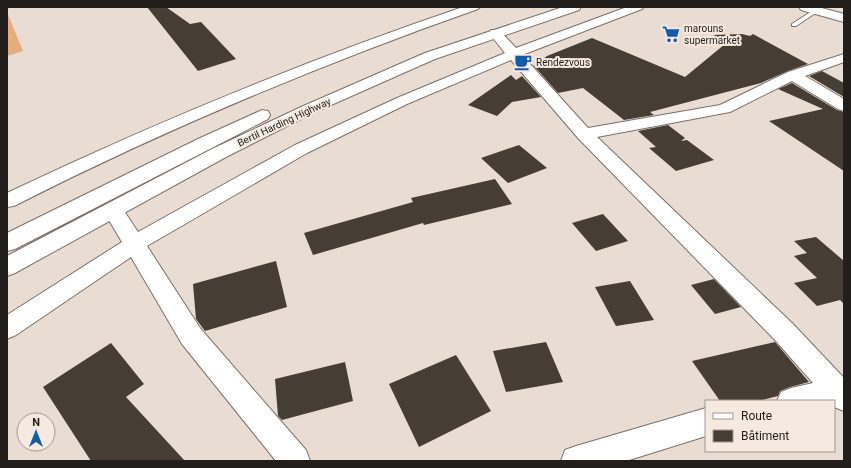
<svg xmlns="http://www.w3.org/2000/svg" width="851" height="468" font-family="Roboto,sans-serif">
  <style>
    .green { fill: #e8ab7c }
    .building { fill: #463d35 }
    .lines { fill: none; stroke-linecap: round; stroke-linejoin: round }
    .lane-casing { stroke: #7b7068; stroke-width: 2 }
    .street-casing { stroke: #7b7068; stroke-width: 2 }
    .secondary-casing { stroke: #7b7068; stroke-width: 2 }
    .primary-casing { stroke: #7b7068; stroke-width: 2 }
    .lane { fill: #fff; fill-rule: evenodd }
    .street { fill: #fff; fill-rule: evenodd }
    .secondary { fill: #fff; fill-rule: evenodd }
    .primary { fill: #fff; fill-rule: evenodd }
    .labels { text-anchor: middle; dominant-baseline: central; stroke-width: 4; stroke-linejoin: round; paint-order: stroke }
    .far-poi-label { font-size: 10px; fill: #221e1b; stroke: #f6e9e0; text-anchor: start }
    .far-street-label { font-size: 10px; fill: #221e1b; stroke: #f6e9e0 }
  </style>
  <rect width="100%" height="100%" fill="#e9dcd3"/>
  <path class="green" d="M7,12L23,51L7,56Z"/>
  <path class="building" d="M147,7H166L190,24L201,22L236,59L198,71Z
    M742,34L750,36L753,34L808,64L788,71L761,83L650,112L654,115L624,120L583,88L558,93L534,66L547,56L592,38L685,77L725,44L714,35Z
    M822,71L844,83V97L809,76Z
    M511,75L516,80L522,76L541,97L512,102L497,116L468,105Z
    M792,83L837,110L844,112V171L769,121L823,109L778,89Z
    M668,125L685,138L681,141L687,140L714,160L676,171L649,148L656,147L638,131Z
    M519,145L547,168L508,183L481,158Z
    M495,179L512,204L424,225L423,223L313,255L304,233L413,202L411,198Z
    M603,214L628,241L596,251L572,223Z
    M816,237L844,261V304L840,300L817,306L794,283L817,278L794,256L807,253L794,241Z
    M276,261L287,307L205,331L196,319L193,284Z
    M714,279L741,307L715,314L691,285Z
    M630,281L654,320L616,326L595,287Z
    M546,342L563,382L506,392L493,351Z
    M775,342L809,382L790,387L780,391L778,396L758,401H720L692,361Z
    M111,343L144,384L126,397L185,461H91L43,387Z
    M456,355L491,411L419,447L389,384Z
    M345,362L353,401L282,420L278,416L275,379Z"/>
  <g class="lines">
    <g class="lane-casing">
      <path id="lane" d="M815,9L820,10L796,26H792V24Z"/>
    </g>
    <g class="street-casing">
      <path id="street" d="M463,7H480L478,9C319,65 164,130 14,206L7,207V193C156,122 307,60 463,7Z
        M627,7H644L642,9L522,55L588,128L720,105L788,72L844,54V62L805,76L844,99V111L838,109L792,81L730,112L597,137L793,324L844,378V411L834,407V401H777L781,392L791,388L813,383L775,340L578,138L511,60L407,104L307,153L147,246L200,328L306,450L310,461H276L182,344L131,257L16,335L7,339V315L122,242L103,210L106,205L113,203L120,205L138,232L295,145L397,98L505,53L489,33L491,30H499L516,48Z
        M706,408V436L626,461H561L565,450L576,446Z"/>
    </g>
    <g class="secondary-casing">
      <path id="secondary" d="M799,7H818L844,14V22L801,10Z"/>
    </g>
    <g class="primary-casing">
      <path id="primary" d="M563,7H581L579,10L435,59L313,113L226,157L15,273L7,276V256L212,149L301,107L425,53Z
        M262,110L268,111L270,115L268,119L15,249L7,251V233L198,139Z"/>
    </g>
    <use href="#lane" class="lane"/>
    <use href="#street" class="street"/>
    <use href="#secondary" class="secondary"/>
    <use href="#primary" class="primary"/>
  </g>
  <defs>
    <g id="supermarket-bare" transform="scale(1.38)"><path d="M-6-5.5h2.5l.6 2H6L4.5 2H-2.5L-4.4-4H-6ZM-1.5 3.2a1.3 1.3 0 1 0 .1 0ZM3 3.2a1.3 1.3 0 1 0 .1 0Z" fill="#105cab" stroke="#f6e9e0" stroke-width="2.5" paint-order="stroke"/></g>
    <g id="cafe-bare" transform="scale(1.38)"><path d="M-5.5-4.5H6V0H3Q3 3.5 0 3.5H-2.5Q-5.5 3.5-5.5 0ZM3-3.2v2h1.7v-2ZM-6 4.5H4V6H-6Z" fill="#105cab" stroke="#f6e9e0" stroke-width="2.5" paint-order="stroke"/></g>
  </defs>
  <g fill-rule="evenodd">
    <use href="#supermarket-bare" x="671" y="34"/>
    <use href="#cafe-bare" x="523" y="62"/>
  </g>
  <g class="labels">
    <g class="far-poi-label">
      <text x="684" y="28">marouns<tspan x="684" dy="12">supermarket</tspan></text>
      <text x="536" y="62">Rendezvous</text>
    </g>
    <g class="far-street-label">
      <text transform="translate(284 122) rotate(-25)">Bertil Harding Highway</text>
    </g>
  </g>
  <rect width="851" height="468" fill="none" stroke="#221e1b" stroke-width="16"/>
  <rect x="705" y="400" width="130" height="52" fill="#f6e9e0" stroke="#a19891"/>
  <rect x="713" y="413" width="20" height="6" fill="#ffffff" stroke="#a19891"/>
  <text x="741" y="420" font-size="12" fill="#221e1b">Route</text>
  <rect x="713" y="430" width="20" height="12" fill="#463d35" stroke="#a19891"/>
  <text x="741" y="440" font-size="12" fill="#221e1b">Bâtiment</text>
  <g transform="translate(36 432)"><circle r="19" fill="#f6e9e0" stroke="#a19891"/>
  <path d="M0-3L7 15L0 10L-7 15Z" fill="#105cab"/>
  <text y="-6" font-size="11" font-weight="bold" text-anchor="middle" fill="#221e1b">N</text>
  </g>
</svg>
